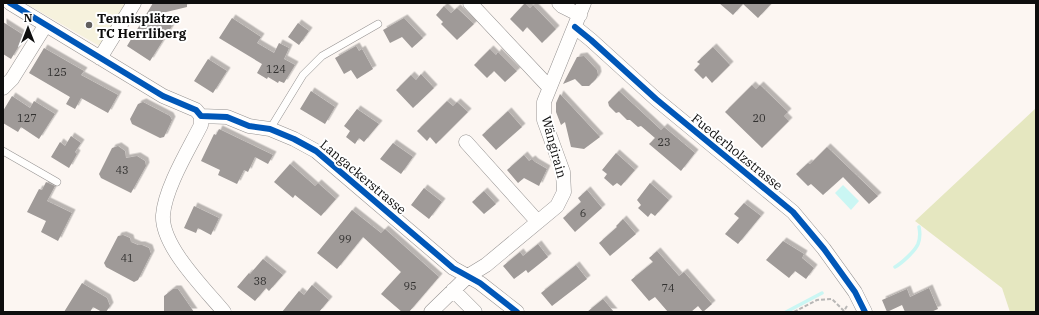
<svg xmlns="http://www.w3.org/2000/svg" width="1039" height="315" font-family="'IBM Plex Serif',serif">
  <style>
    .forest { fill: #e5e7c0 }
    .pitch { fill: #f6f2dd }
    .water { fill: #caf6f3 }
    .lines { fill: none; stroke-linecap: round; stroke-linejoin: round }
    .stream { stroke: #caf6f3; stroke-width: 3.5 }
    .building { fill: #9f9a98; filter: url(#shadow) }
    .service-casing { stroke: #959291; stroke-width: 8 }
    .minor-casing { stroke: #959291; stroke-width: 15 }
    .path { stroke: #b8b7b6; stroke-width: 2; stroke-dasharray: 4 2; stroke-linecap: butt }
    .service { stroke: #fffefd; stroke-width: 7 }
    .minor { stroke: #fffefd; stroke-width: 14 }
    .cycleway-casing { stroke: #fff; stroke-width: 8 }
    .cycleway { stroke: #0057b8; stroke-width: 6 }
    .poi-dot { fill: #615f5e; stroke: #fff; stroke-width: 1.5 }
    .labels { text-anchor: middle; dominant-baseline: central; stroke-width: 4; stroke-linejoin: round; paint-order: stroke }
    .number-label { font-size: 11px; fill: #323130 }
    .poi-label { font-size: 13px; font-weight: bold; fill: #0e0e0e; stroke: #fff; text-anchor: start }
    .street-label { font-size: 13px; fill: #0e0e0e; stroke: #fff }
  </style>
  <defs>
    <filter id="shadow"><feDropShadow dx="3.5" dy="-3.5" stdDeviation="0" flood-color="#0004"/></filter>
  </defs>
  <rect width="100%" height="100%" fill="#fcf6f2"/>
  <path class="forest" d="M1036,108V312H1010L1002,288L915,221Z"/>
  <path class="pitch" d="M25,3H128L101,47Z"/>
  <path class="water" d="M843,185L859,201L851,210L835,193Z"/>
  <g class="lines">
    <path class="stream" d="M895,267C902,263 915,251 918,244C920,239 920,232 919,227
      M786,312L822,293"/>
  </g>
  <path class="building" d="M153,3H187V7L154,15L172,26L150,61L127,46Z
    M525,3L530,8L533,5L556,29L542,43L527,27L523,32L510,19Z
    M719,3H772L758,18L743,4L733,15Z
    M444,6L451,13L457,8L474,24L457,40L441,24L443,22L436,15Z
    M232,18L261,37L257,43L274,53L279,43L289,48L284,59L295,65L284,83L279,81L278,83L268,77L267,79L257,73L262,64L219,38Z
    M404,18L423,38L412,48L402,37L390,43L383,30Z
    M3,22L25,36L11,59L3,54Z
    M298,23L309,31L299,45L288,37Z
    M356,46L359,51L362,49L373,69L357,79L351,70L344,74L335,58Z
    M713,47L730,65L712,83L706,76L703,79L694,70L700,64L697,62Z
    M44,48L84,71L81,75L118,95L108,113L81,98L75,109L66,104L70,97L29,73Z
    M490,49L496,55L498,52L517,71L505,82L494,71L487,78L474,65Z
    M584,56L597,70L598,75L596,79L589,86H582L575,79L563,84L577,57Z
    M208,59L227,71L213,93L194,81Z
    M421,74L434,88L413,108L396,90L411,75L416,80Z
    M752,85L756,89L760,85L788,112L784,116L789,121L762,148L725,112Z
    M311,91L335,107L325,124L300,109Z
    M619,91L661,130L664,127L695,153L681,171L649,144L655,138L641,126L638,127L630,120H627L619,112L616,113L609,106L608,102Z
    M560,94L600,137L584,149L571,147L565,122L561,125L556,112V103Z
    M12,96L30,108L34,101L55,114L39,139L21,127L18,132L3,123V111Z
    M447,101L453,106L457,102L468,112L436,144L430,137L427,141L417,131Z
    M143,102L170,116L172,120L164,137L160,138L132,124L130,119L138,104Z
    M357,109L379,124L364,142L359,138L355,144L346,137L350,131L344,126Z
    M508,111L522,127L496,150L482,135Z
    M219,129L273,155L268,164L255,157L248,172L244,170L237,184L218,175L220,170L201,161L214,134L216,135Z
    M71,136L81,143L75,152L77,154L69,168L51,157L60,142L65,146Z
    M393,143L413,157L401,174L380,159Z
    M118,146L125,151L126,158L137,156L145,161L146,166L131,193L101,178L99,174L112,148Z
    M827,147L878,196L869,204L843,177L823,195L811,184L808,186L796,174L808,163L810,164Z
    M616,153L635,170L621,186L617,183L613,186L604,178L607,174L602,170Z
    M524,155L529,161L532,159L535,162L547,169L539,186L524,178L518,183L507,170Z
    M290,164L315,186L318,183L336,199L321,216L295,195L293,198L274,182Z
    M46,182L55,186L47,201L72,213L58,241L41,232L46,221L27,212L39,189L42,190Z
    M650,183L669,200L655,216L651,213L648,217L638,208L641,205L637,200Z
    M424,188L442,202L429,219L411,205Z
    M587,190L602,208L575,232L563,218L581,202L578,198Z
    M484,191L496,204L484,214L472,202Z
    M744,203L761,216L738,244L725,234L739,218L734,214Z
    M194,206L219,218L211,235L198,228L196,233L184,228Z
    M352,210L381,233L385,229L439,277L409,312H402L381,294L401,272L363,237L337,269L317,253Z
    M623,219L636,234L610,256L599,243L617,227L616,226Z
    M123,235L130,238L131,242L138,245H142L149,248L151,254L138,280L134,282L106,267L104,263L118,236Z
    M783,241L804,254L802,258L814,268L806,279L795,271L789,278L766,260Z
    M538,244L548,257L528,273L526,270L514,279L503,266L520,252L523,256Z
    M657,251L679,276L684,272L712,304L703,312L698,306L691,312H668L655,297L649,301L631,280L653,262L649,258Z
    M263,259L283,275L269,291L266,288L255,301L237,287L249,273L250,274Z
    M576,265L587,279L552,306L541,293Z
    M82,283L107,298L110,306L106,312H102L93,307L90,312H64Z
    M312,285L329,300L319,312H282L299,291L304,295Z
    M929,288L938,309L931,312H905L902,305L887,312L882,300L907,289L910,297Z
    M173,289H178L194,312H164V296Z
    M603,299L614,312H587Z"/>
  <g class="lines">
    <g class="service-casing">
      <path id="service" d="M270,129L303,75L322,56L378,24
        M3,151L57,182"/>
    </g>
    <g class="minor-casing">
      <path id="minor" d="M10,3L163,96L196,110L201,116L227,117L249,126L270,129L294,139L316,151L453,268L480,283L517,312
        M470,3L549,87
        M559,3L562,6L580,15
        M575,27L591,40L656,99L793,212L824,249L855,292L865,312
        M100,58L134,3
        M3,88L12,79L45,26
        M201,116V125C189,149 165,188 163,215C161,246 205,289 224,312
        M466,142L538,222
        M453,290L475,312
        M431,312L468,276L486,265L557,206L564,192L563,172L544,120V102L584,3"/>
    </g>
    <path class="path" d="M794,312L817,300L832,299L844,311L847,306"/>
    <use href="#service" class="service"/>
    <use href="#minor" class="minor"/>
    <g class="cycleway-casing">
      <path id="cycleway" d="M10,3L163,96L196,110L201,116L227,117L249,126L270,129L294,139L316,151L453,268L480,283L517,312
        M575,27L591,40L656,99L793,212L824,249L855,292L865,312"/>
    </g>
    <use href="#cycleway" class="cycleway"/>
  </g>
  <circle class="poi-dot" cx="89" cy="25" r="4"/>
  <g class="labels">
    <g class="number-label">
      <text x="276" y="69">124</text>
      <text x="57" y="72">125</text>
      <text x="27" y="118">127</text>
      <text x="759" y="118">20</text>
      <text x="664" y="142">23</text>
      <text x="122" y="170">43</text>
      <text x="583" y="213">6</text>
      <text x="345" y="239">99</text>
      <text x="127" y="258">41</text>
      <text x="260" y="281">38</text>
      <text x="410" y="286">95</text>
      <text x="668" y="288">74</text>
    </g>
    <g class="poi-label">
      <text x="97" y="18">Tennisplätze<tspan x="97" dy="15">TC Herrliberg</tspan></text>
    </g>
    <g class="street-label">
      <text transform="translate(554 147) rotate(75)">Wängirain</text>
      <text transform="translate(737 152) rotate(39)">Fuederholzstrasse</text>
      <text transform="translate(363 177) rotate(40)">Langackerstrasse</text>
    </g>
  </g>
  <rect width="1039" height="315" fill="none" stroke="#0e0e0e" stroke-width="8"/>
  <g transform="translate(28 28)" stroke="#ffffff" stroke-width="3" paint-order="stroke">
  <path d="M0-3L7 15L0 10L-7 15Z" fill="#0e0e0e"/>
  <text y="-6" font-size="11" font-weight="bold" text-anchor="middle" fill="#0e0e0e">N</text>
  </g>
</svg>
